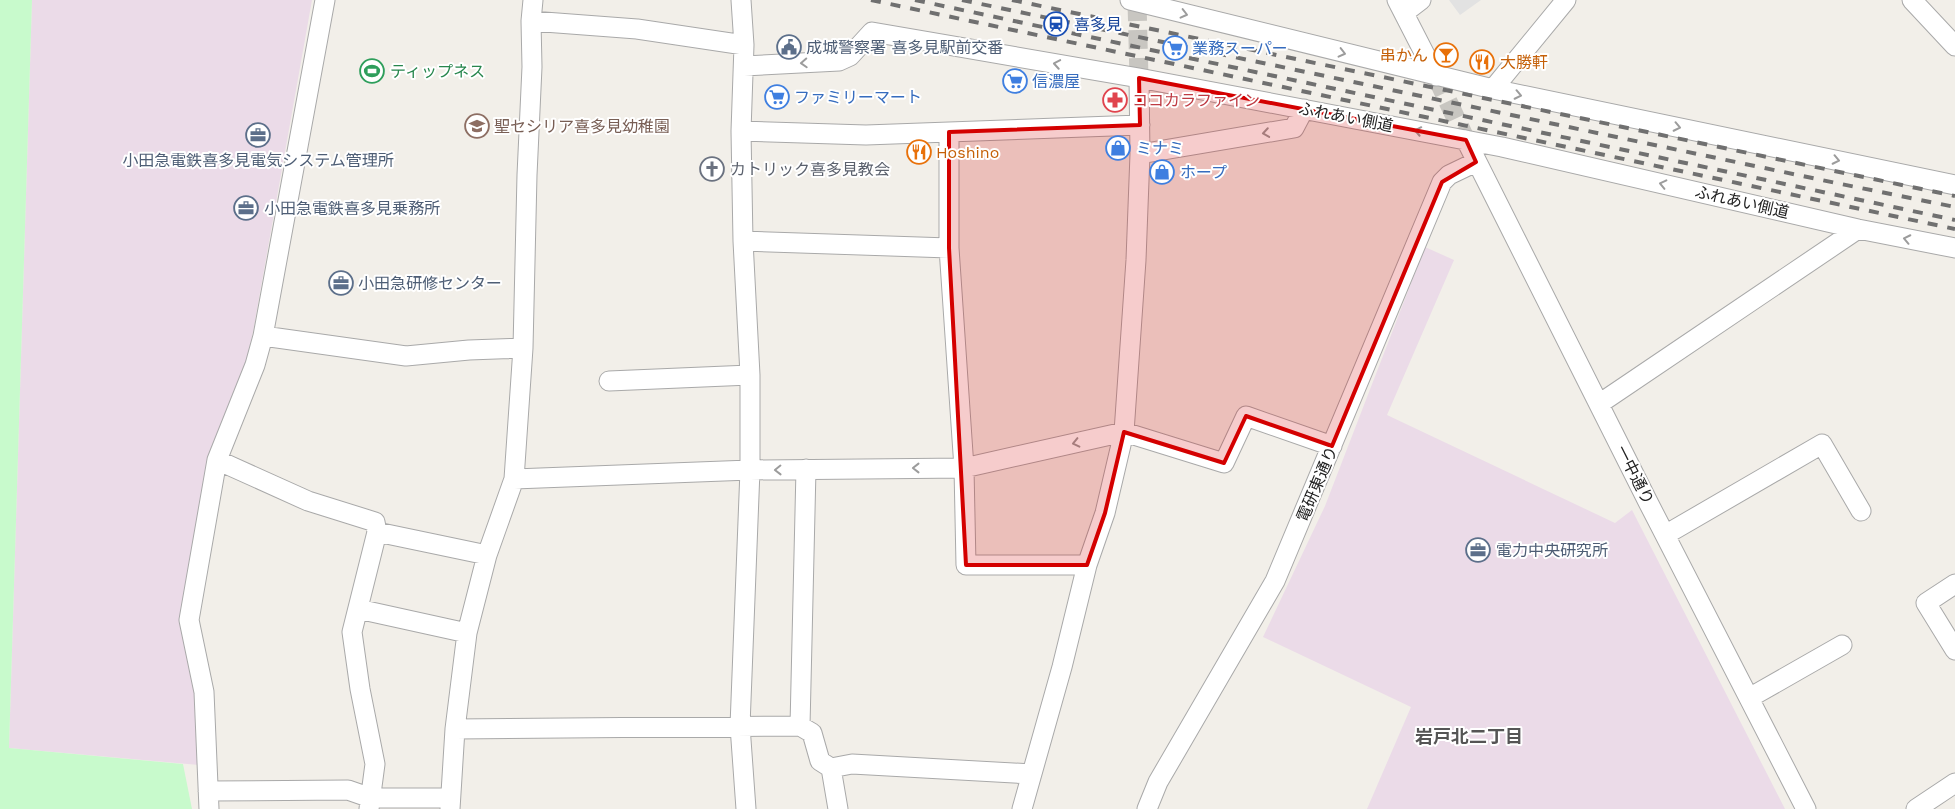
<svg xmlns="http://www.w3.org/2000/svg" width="1955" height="809" font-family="'Work Sans','Noto Sans JP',sans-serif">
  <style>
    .industrial { fill: #ebdbe8 }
    .park { fill: #c8facc }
    .parking { fill: #e2e2e2 }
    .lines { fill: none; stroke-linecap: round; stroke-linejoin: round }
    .minor-tunnel { stroke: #c8c6c1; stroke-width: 19; stroke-dasharray: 19 9; stroke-linecap: butt }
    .minor-casing { stroke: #a9a9a9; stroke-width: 21 }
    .minor { stroke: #fff; stroke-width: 19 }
    .rail { stroke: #707070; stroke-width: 4; stroke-dasharray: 10 10; stroke-linecap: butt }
    .oneway { stroke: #9c9c9c }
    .marked { fill: #d40000; fill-opacity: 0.2; stroke: #d40000; stroke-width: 4; stroke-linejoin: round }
    .labels { text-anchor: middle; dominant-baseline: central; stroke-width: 4; stroke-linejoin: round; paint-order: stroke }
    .transit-label { font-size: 16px; fill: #164399; stroke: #fff; text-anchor: start }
    .service-label { font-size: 16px; fill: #4e5e75; stroke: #fff; text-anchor: start }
    .shop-label { font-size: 16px; fill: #366cbe; stroke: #fff; text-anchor: start }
    .food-label { font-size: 16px; fill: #c56008; stroke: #fff; text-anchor: start }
    .leisure-label { font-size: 16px; fill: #27864d; stroke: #fff; text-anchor: start }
    .health-label { font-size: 16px; fill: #be3a42; stroke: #fff; text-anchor: start }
    .street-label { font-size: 16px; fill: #222; stroke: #fff }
    .education-label { font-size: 16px; fill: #785e54; stroke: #fff; text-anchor: start }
    .worship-label { font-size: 16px; fill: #5b616d; stroke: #fff; text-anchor: start }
    .neighbourhood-label { font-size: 18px; font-weight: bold; fill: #555; stroke: #fff }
  </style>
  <rect width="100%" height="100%" fill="#f2efe9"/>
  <path class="industrial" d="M32,0H312L253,332L246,362L206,466L181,617L195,694L199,765L9,748Z
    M1425,247L1454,260L1387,415L1615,523L1632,510L1785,809H1367L1411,707L1263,637L1325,506Z"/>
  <path class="park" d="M0,0H32L9,748L183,764L192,809H0Z"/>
  <path class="parking" d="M1449,0H1481L1460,15Z"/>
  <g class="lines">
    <path class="minor-tunnel" d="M1137,2L1139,78
      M1436,76L1466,140"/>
    <g class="minor-casing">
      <path id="minor" d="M741,0L744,45L741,131L743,241L750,375V470L740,726L746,809
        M1130,0L1493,89L1955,185
        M1397,0L1436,76
        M1912,0L1955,46
        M1404,13L1421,0
        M531,21L637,29L744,45
        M744,66L839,61L850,56L872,32L1139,78L1502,147L1858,229L1955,248
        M1493,89L1566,0
        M741,131L866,135L1140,125
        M949,132V248L964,468L966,565H1087
        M1466,140L1648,502L1806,809
        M1140,154L1294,128L1304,109
        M743,241L949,248
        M263,336L406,356L469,350L523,348
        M609,381L750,375
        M1599,404L1858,229
        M217,460L308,501L375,522L377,532L352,632L360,689L375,764L369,809
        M806,469L800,726L812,733L820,761L831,768L838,809
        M514,479L750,470L964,468L1124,432L1224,463L1246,416L1332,446
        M377,532L487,555
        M1665,535L1822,444L1861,511
        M1955,584L1926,603L1955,650
        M358,609L467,633
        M1749,698L1842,645
        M455,729L800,726
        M831,768L852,764L1032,774
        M208,791L348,790L371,798H450
        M209,809L204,692L189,620L217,460L255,365L263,336L325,0
        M450,809L455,729L467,633L487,555L514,479L523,348L527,175L532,67L531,21L533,0
        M1022,809L1062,667L1087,565L1105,513L1124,432L1136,260L1140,154L1139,78
        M1147,809L1158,782L1275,581L1442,182L1449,175L1476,162
        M1916,809L1955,783"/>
    </g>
    <use href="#minor" class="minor"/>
    <path class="rail" d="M871,0L1955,229
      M915,0L1955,220
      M962,0L1836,183L1955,207
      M1012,0L1955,196"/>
  </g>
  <defs><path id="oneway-chevron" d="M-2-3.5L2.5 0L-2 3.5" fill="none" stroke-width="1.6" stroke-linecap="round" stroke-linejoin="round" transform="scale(1.25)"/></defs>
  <g class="oneway">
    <use href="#oneway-chevron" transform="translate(1184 14) rotate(14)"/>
    <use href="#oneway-chevron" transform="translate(1342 53) rotate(14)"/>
    <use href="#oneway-chevron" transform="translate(804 63) rotate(177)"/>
    <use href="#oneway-chevron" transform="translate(1057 64) rotate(-170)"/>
    <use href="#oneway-chevron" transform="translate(1518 95) rotate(12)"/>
    <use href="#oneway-chevron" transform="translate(1677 127) rotate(12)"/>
    <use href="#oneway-chevron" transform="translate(1418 131) rotate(-169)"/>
    <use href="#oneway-chevron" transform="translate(1266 133) rotate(171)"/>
    <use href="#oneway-chevron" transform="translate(1836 160) rotate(12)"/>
    <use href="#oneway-chevron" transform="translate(1663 184) rotate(-167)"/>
    <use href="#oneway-chevron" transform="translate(1907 239) rotate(-168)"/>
    <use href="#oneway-chevron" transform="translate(1076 443) rotate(167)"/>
    <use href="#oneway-chevron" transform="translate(916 468) rotate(180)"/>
    <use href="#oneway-chevron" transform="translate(778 470) rotate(179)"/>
  </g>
  <path class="marked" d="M1139,78L1466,140L1476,162L1442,182L1332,446L1246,416L1224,463L1124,432L1105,513L1087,565H966L949,248V132L1140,125Z"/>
  <defs>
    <g id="station-ring" transform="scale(1.25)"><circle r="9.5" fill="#fff" stroke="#1a4fb4" stroke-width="1.5"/><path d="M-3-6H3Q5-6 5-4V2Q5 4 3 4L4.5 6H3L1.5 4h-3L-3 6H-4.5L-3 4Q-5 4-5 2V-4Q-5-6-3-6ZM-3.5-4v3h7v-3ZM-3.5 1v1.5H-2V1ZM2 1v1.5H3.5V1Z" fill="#1a4fb4"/></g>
    <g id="civic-ring" transform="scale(1.25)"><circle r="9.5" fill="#fff" stroke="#5c6f8a" stroke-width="1.5"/><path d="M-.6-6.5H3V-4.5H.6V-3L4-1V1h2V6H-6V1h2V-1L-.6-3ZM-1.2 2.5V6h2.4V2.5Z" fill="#5c6f8a"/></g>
    <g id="supermarket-ring" transform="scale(1.25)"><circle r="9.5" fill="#fff" stroke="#3f7fe0" stroke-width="1.5"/><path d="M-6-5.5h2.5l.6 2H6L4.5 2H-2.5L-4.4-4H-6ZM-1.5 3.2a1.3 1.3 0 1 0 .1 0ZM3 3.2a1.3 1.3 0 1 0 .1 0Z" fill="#3f7fe0"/></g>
    <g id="bar-ring" transform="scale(1.25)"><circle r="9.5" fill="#fff" stroke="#e8710a" stroke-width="1.5"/><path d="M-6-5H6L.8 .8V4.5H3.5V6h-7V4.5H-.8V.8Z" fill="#e8710a"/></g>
    <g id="restaurant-ring" transform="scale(1.25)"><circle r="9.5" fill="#fff" stroke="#e8710a" stroke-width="1.5"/><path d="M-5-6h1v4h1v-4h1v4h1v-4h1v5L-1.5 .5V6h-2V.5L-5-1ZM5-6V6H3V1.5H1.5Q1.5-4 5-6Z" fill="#e8710a"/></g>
    <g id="stadium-ring" transform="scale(1.25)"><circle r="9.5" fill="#fff" stroke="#2e9e5b" stroke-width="1.5"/><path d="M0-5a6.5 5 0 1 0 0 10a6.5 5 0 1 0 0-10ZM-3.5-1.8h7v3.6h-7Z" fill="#2e9e5b"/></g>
    <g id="pharmacy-ring" transform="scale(1.25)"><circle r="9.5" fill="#fff" stroke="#e0444e" stroke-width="1.5"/><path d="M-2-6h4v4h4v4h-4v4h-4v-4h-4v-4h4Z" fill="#e0444e"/></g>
    <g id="school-ring" transform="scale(1.25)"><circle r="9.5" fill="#fff" stroke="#8d6e63" stroke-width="1.5"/><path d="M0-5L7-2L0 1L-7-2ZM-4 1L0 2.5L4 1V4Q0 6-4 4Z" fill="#8d6e63"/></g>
    <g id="office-ring" transform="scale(1.25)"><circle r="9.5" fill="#fff" stroke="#5c6f8a" stroke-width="1.5"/><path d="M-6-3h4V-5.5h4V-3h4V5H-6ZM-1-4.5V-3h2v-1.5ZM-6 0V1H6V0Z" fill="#5c6f8a"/></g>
    <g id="shop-ring" transform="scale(1.25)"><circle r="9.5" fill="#fff" stroke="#3f7fe0" stroke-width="1.5"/><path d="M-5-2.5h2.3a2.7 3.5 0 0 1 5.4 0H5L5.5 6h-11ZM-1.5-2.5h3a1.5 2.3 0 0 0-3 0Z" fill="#3f7fe0"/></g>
    <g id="church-ring" transform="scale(1.25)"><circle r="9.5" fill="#fff" stroke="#6b7280" stroke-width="1.5"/><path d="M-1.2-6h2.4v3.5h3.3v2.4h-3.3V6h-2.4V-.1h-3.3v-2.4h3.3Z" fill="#6b7280"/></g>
  </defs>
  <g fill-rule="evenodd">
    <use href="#station-ring" x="1056" y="24"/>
    <use href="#civic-ring" x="789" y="47"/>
    <use href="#supermarket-ring" x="1175" y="48"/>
    <use href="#bar-ring" x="1446" y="55"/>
    <use href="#restaurant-ring" x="1482" y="62"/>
    <use href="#stadium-ring" x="372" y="71"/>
    <use href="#supermarket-ring" x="1015" y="81"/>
    <use href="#supermarket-ring" x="777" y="97"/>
    <use href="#pharmacy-ring" x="1115" y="100"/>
    <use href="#school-ring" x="477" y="126"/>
    <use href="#office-ring" x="258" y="135"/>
    <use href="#shop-ring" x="1118" y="148"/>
    <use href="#restaurant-ring" x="919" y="152"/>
    <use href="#church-ring" x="712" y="169"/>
    <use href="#shop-ring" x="1162" y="172"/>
    <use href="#office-ring" x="246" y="208"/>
    <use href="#office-ring" x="341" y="283"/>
    <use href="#office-ring" x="1478" y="550"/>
  </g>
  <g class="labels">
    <g class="transit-label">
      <text x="1074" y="24">喜多見</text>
    </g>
    <g class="service-label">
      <text x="806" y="47">成城警察署 喜多見駅前交番</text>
      <text x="258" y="160" text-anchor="middle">小田急電鉄喜多見電気システム管理所</text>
      <text x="264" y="208">小田急電鉄喜多見乗務所</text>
      <text x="358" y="283">小田急研修センター</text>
      <text x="1496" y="550">電力中央研究所</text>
    </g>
    <g class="shop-label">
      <text x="1192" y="48">業務スーパー</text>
      <text x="1032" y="81">信濃屋</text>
      <text x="794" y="97">ファミリーマート</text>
      <text x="1136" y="148">ミナミ</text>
      <text x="1180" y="172">ホープ</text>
    </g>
    <g class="food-label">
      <text x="1428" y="55" text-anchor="end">串かん</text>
      <text x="1500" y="62">大勝軒</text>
      <text x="936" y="152">Hoshino</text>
    </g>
    <g class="leisure-label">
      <text x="390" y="71">ティップネス</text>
    </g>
    <g class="health-label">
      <text x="1132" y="100">ココカラファイン</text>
    </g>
    <g class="street-label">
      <text transform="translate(1346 117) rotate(11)">ふれあい側道</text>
      <text transform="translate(1742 202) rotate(13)">ふれあい側道</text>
      <text transform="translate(1635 475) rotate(63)">一中通り</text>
      <text transform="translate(1317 484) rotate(-67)">電研東通り</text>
    </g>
    <g class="education-label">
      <text x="494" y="126">聖セシリア喜多見幼稚園</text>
    </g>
    <g class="worship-label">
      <text x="730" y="169">カトリック喜多見教会</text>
    </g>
    <g class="neighbourhood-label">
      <text x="1469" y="736">岩戸北二丁目</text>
    </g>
  </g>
</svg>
